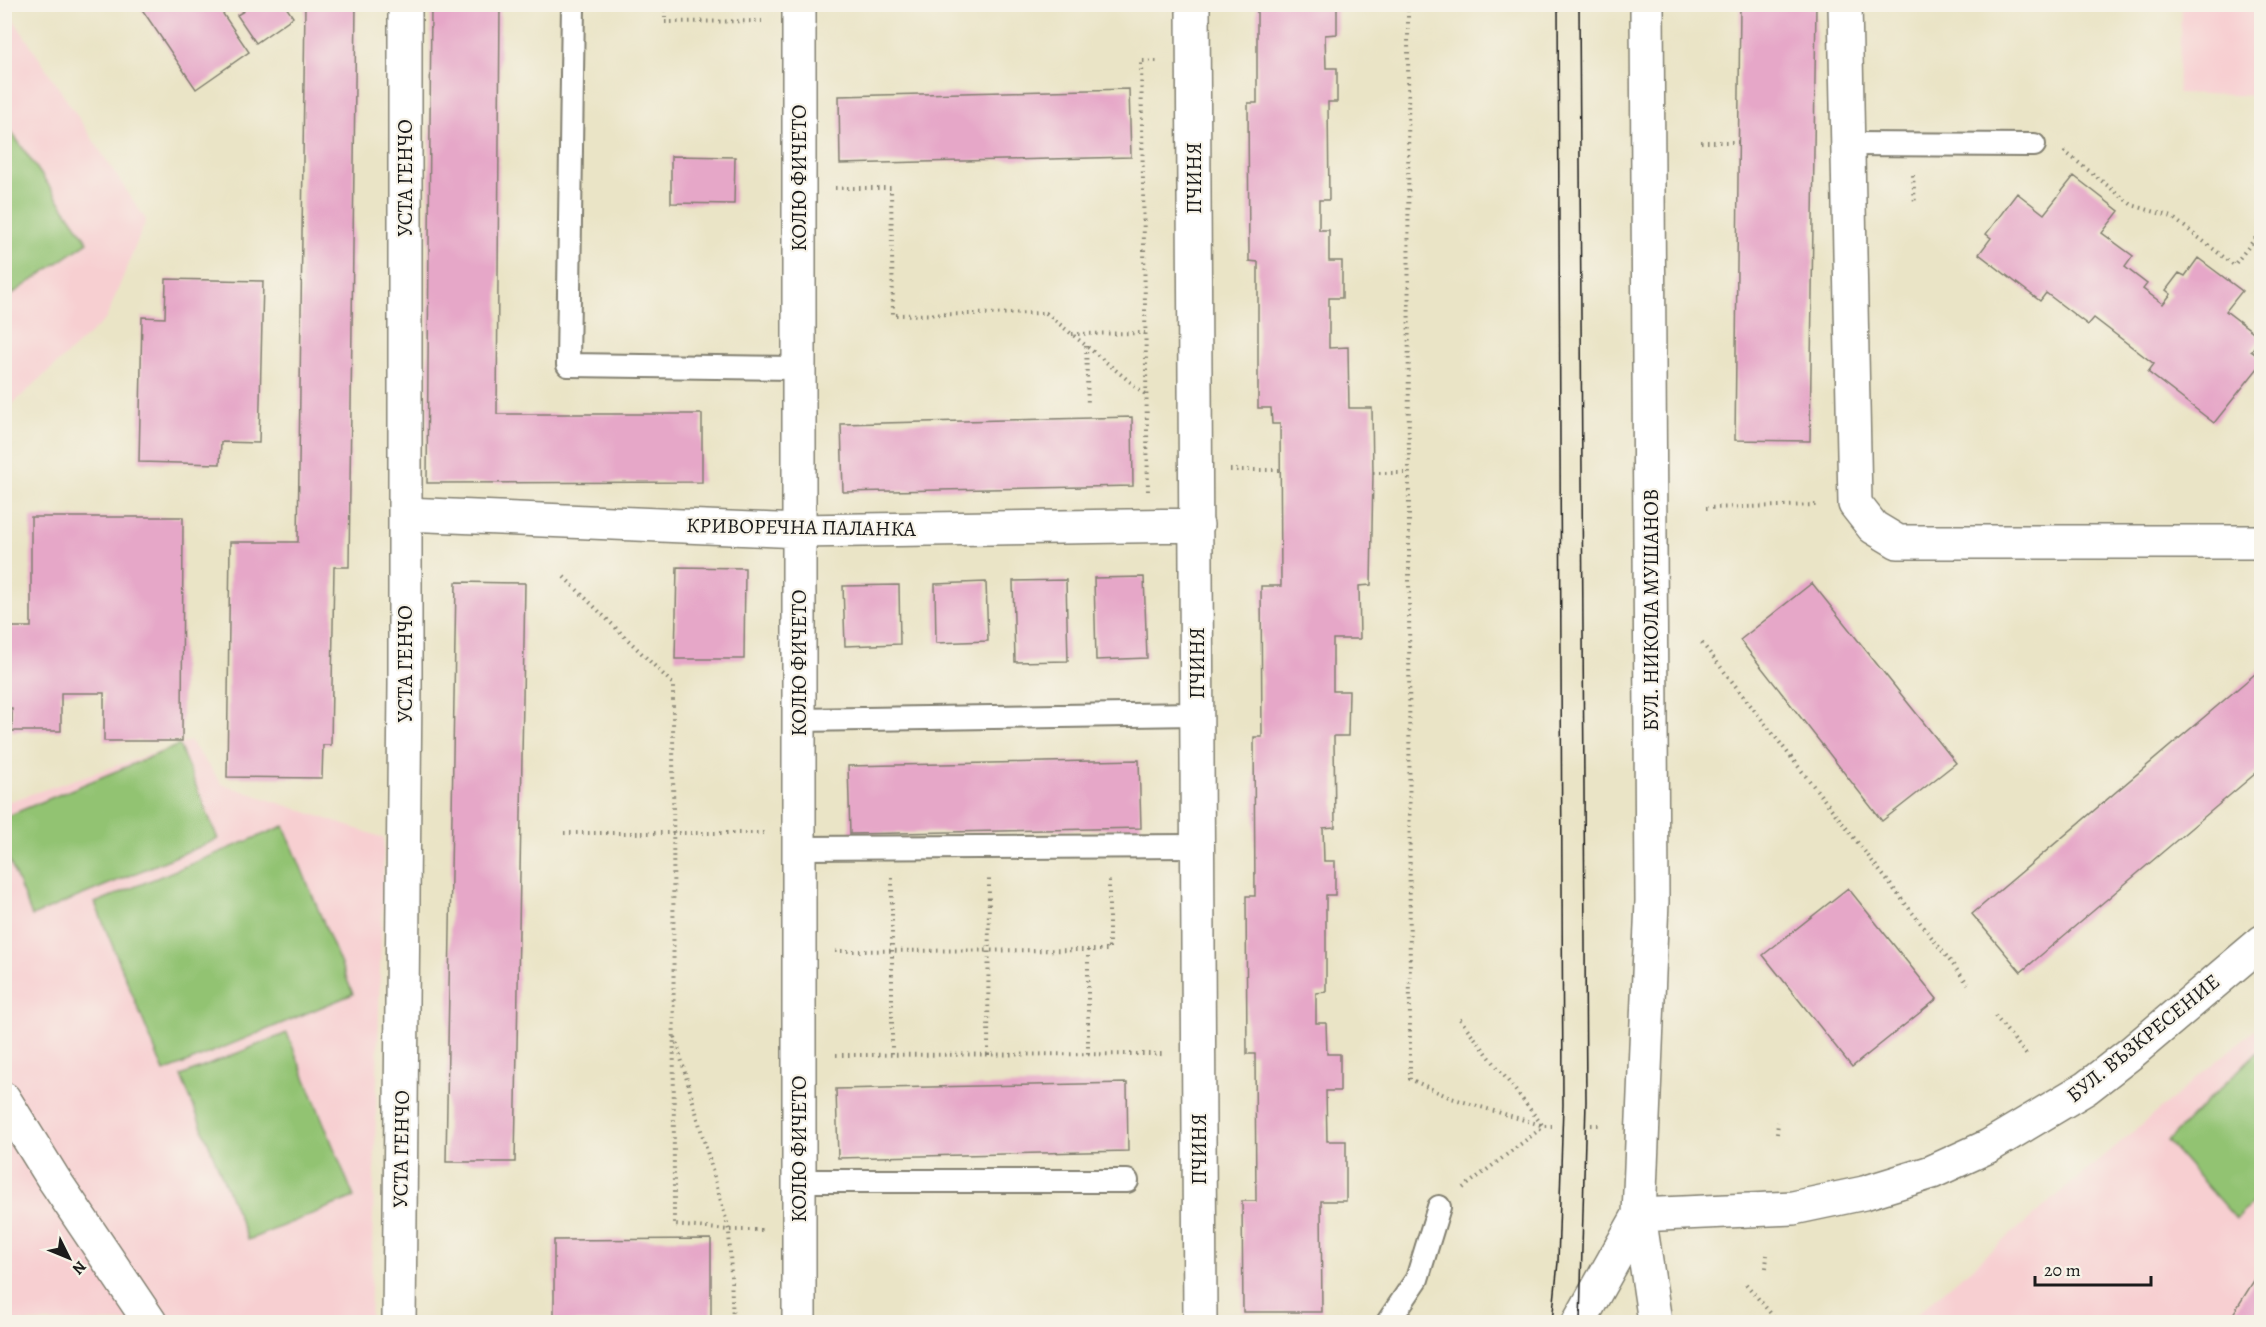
<svg xmlns="http://www.w3.org/2000/svg" width="2266" height="1327" font-family="Alegreya,serif">
  <style>
    .built { fill: #f7cfd1 }
    .green { fill: #92c372; stroke: #577047; stroke-width: 1.5 }
    .building { fill: #e6a7c8 }
    .lines { fill: none; stroke-linecap: round; stroke-linejoin: round }
    .lane-casing { stroke: #838071; stroke-width: 26 }
    .street-casing { stroke: #838071; stroke-width: 36 }
    .secondary-casing { stroke: #838071; stroke-width: 36 }
    .path { stroke: #838071; stroke-width: 4; stroke-dasharray: 1.5 4.5; stroke-linecap: butt }
    .lane { stroke: #fff; stroke-width: 22 }
    .street { stroke: #fff; stroke-width: 33 }
    .secondary { stroke: #fff; stroke-width: 33 }
    .tram { stroke: #1c1c1c; stroke-width: 1.5 }
    .labels { text-anchor: middle; dominant-baseline: central; stroke-width: 4.5; stroke-linejoin: round; paint-order: stroke }
    .street-label { font-size: 21px; fill: #1c1c1c; stroke: #f7f3e8 }
  </style>
  <rect width="100%" height="100%" fill="#f7f3e8"/>
  <filter id="ink" filterUnits="userSpaceOnUse"><feTurbulence type="fractalNoise" baseFrequency=".0167" numOctaves="2"/><feDisplacementMap in="SourceGraphic" scale="12" xChannelSelector="R" yChannelSelector="G"/><feConvolveMatrix kernelMatrix="1 2 1 2 8 2 1 2 1" color-interpolation-filters="sRGB"/></filter>
  <filter id="wash" filterUnits="userSpaceOnUse"><feTurbulence type="fractalNoise" baseFrequency=".008" numOctaves="4" result="noise"/><feDisplacementMap in="SourceGraphic" scale="24" xChannelSelector="R" yChannelSelector="G"/><feGaussianBlur stdDeviation="1.35" result="paint"/><feColorMatrix in="noise" values="0 0 0 0 0 0 0 0 0 0 0 0 0 0 0 0 0 1.4 0 .05"/><feComposite in="paint" operator="in"/></filter>
  <g filter="url(#wash)">
    <rect width="100%" height="100%" fill="#eae4c6"/>
    <path class="built" d="M4,5L146,220L106,319L5,411Z
      M2181,5H2261V96L2178,93Z
      M190,741L222,784L384,838L370,1322H5L4,803Z
      M2261,1024V1322H1907Z"/>
    <path class="green" d="M4,121L88,242L5,299H4Z
      M179,745L218,839L32,916L5,850V817Z
      M284,826L353,994L164,1072L95,903Z
      M287,1033L354,1197L248,1240L181,1076Z
      M2261,1048V1195L2236,1219L2167,1141Z"/>
    <g id="blocks">
      <path class="building" d="M240,4H284L293,17L256,43L237,15L244,11Z
        M305,4H356L349,567H334L331,745H323L322,778L227,777L230,542H298Z
        M431,4H500L497,414H702V482L427,483Z
        M1257,4H1337V34L1325,35L1326,68H1337V102H1328L1329,200H1319V230H1329V261H1342V298H1329V348L1348,347L1349,408H1372L1373,473L1371,585L1359,586L1360,639H1333V691H1349L1348,736H1334L1335,827L1323,828L1324,861H1335V895H1326V992L1316,993V1023H1326L1327,1054H1340V1091H1326L1327,1141H1346V1201H1321L1322,1312H1243L1242,1201H1256L1255,1054H1247L1246,896H1255L1254,737H1262L1261,586H1281L1280,424H1272L1271,408H1258V262L1249,261L1248,103H1257Z
        M1740,4H1816L1810,441L1735,440Z
        M139,5H217L249,52L196,89Z
        M1129,89L1131,157L840,164L839,96Z
        M671,156L735,157L734,204L671,203Z
        M2074,176L2119,211L2102,233L2133,256L2125,267L2147,284L2143,289L2163,304L2171,294L2166,290L2179,273L2185,276L2198,258L2242,291L2226,311L2261,338L2251,351L2262,359V363L2214,423L2148,372L2154,364L2094,318L2088,325L2046,293L2040,301L1979,254L1991,238L1986,234L2017,193L2044,214Z
        M166,279L263,281L259,443L221,442L220,464L139,462L142,317L165,318Z
        M1132,417L1133,486L843,492L841,424Z
        M31,517H183L182,741H104V693H61V731H12V708H4V627H31Z
        M677,567L745,568L744,659H675Z
        M1144,577L1147,658L1096,660L1094,578Z
        M1066,580L1068,661L1015,662L1013,581Z
        M456,582L525,583L515,1162H446Z
        M986,582L988,641L936,643L935,584Z
        M1812,583L1956,763L1882,821L1740,640Z
        M899,585L900,644L845,646L843,586Z
        M2262,668V768L2021,972L1972,914Z
        M1139,760L1141,828L850,834L848,766Z
        M1848,888L1937,999L1852,1067L1763,955Z
        M1127,1083L1128,1151L838,1158L836,1089Z
        M711,1239V1322H554V1240Z
        M2260,1271L2262,1272V1322H2228Z"/>
    </g>
  </g>
  <g filter="url(#ink)">
    <use href="#blocks" fill-opacity="0" stroke="#838071" stroke-width="1.5"/>
    <g class="lines">
      <g class="lane-casing">
        <path id="lane" d="M573,4L568,365L798,368
          M1846,144L2034,145
          M799,720L1197,714
          M799,848L1197,846
          M799,1181H1127
          M1388,1322L1417,1279L1439,1207"/>
      </g>
      <g class="street-casing">
        <path id="street" d="M1193,4L1200,1322
          M1845,4L1855,504L1873,527L1898,542H2262
          M405,514L799,531L1197,525
          M4,1099L53,1178L150,1322
          M399,1322L405,684V4
          M799,1322V4"/>
      </g>
      <g class="secondary-casing">
        <path id="secondary" d="M1647,4L1652,901L1639,1215L1655,1322
          M1639,1215L1793,1208L1864,1193L1932,1172L1989,1146L2086,1088L2131,1053L2262,942
          M1579,1322L1639,1215"/>
      </g>
      <path class="path" d="M665,4V22L762,21
        M1408,4L1410,1079L1451,1098L1544,1126H1552
        M1701,142H1739
        M2064,151L2132,205L2172,217L2234,265L2262,230
        M1913,175L1915,204
        M835,188H891L893,315L1046,313L1145,394
        M1072,334L1145,333
        M1086,346L1088,406
        M1230,470H1281
        M1373,473H1409
        M1148,491L1141,61H1157
        M1706,508L1818,505
        M564,577L673,684L674,1225L729,1230H762
        M1702,643L1968,984
        M564,833H764
        M892,878V1055
        M1088,950V1054
        M835,951L1109,950V877
        M1995,1016L2029,1058
        M1460,1019L1543,1126
        M675,1037L729,1230L733,1322
        M836,1055L1164,1054
        M988,1055L989,878
        M1591,1125H1601
        M1777,1134L1778,1122
        M1463,1188L1543,1127
        M1766,1268L1767,1255
        M1746,1284L1778,1322"/>
      <use href="#lane" class="lane"/>
      <use href="#street" class="street"/>
      <use href="#secondary" class="secondary"/>
      <path class="tram" d="M1579,4L1586,1102L1580,1322
        M1552,1322L1558,1262L1563,1105L1558,4"/>
    </g>
  </g>
  <g class="labels">
    <g class="street-label">
      <text transform="translate(405 178) rotate(-90)">УСТА ГЕНЧО</text>
      <text transform="translate(799 178) rotate(-90)">КОЛЮ ФИЧЕТО</text>
      <text transform="translate(1194 178) rotate(-90)">ПЧИНЯ</text>
      <text transform="translate(801 527) rotate(1)">КРИВОРЕЧНА ПАЛАНКА</text>
      <text transform="translate(1651 610) rotate(-90)">БУЛ. НИКОЛА МУШАНОВ</text>
      <text transform="translate(799 663) rotate(-90)">КОЛЮ ФИЧЕТО</text>
      <text transform="translate(1197 663) rotate(-90)">ПЧИНЯ</text>
      <text transform="translate(405 664) rotate(-90)">УСТА ГЕНЧО</text>
      <text transform="translate(2143 1038) rotate(-39)">БУЛ. ВЪЗКРЕСЕНИЕ</text>
      <text transform="translate(401 1149) rotate(-89)">УСТА ГЕНЧО</text>
      <text transform="translate(799 1149) rotate(-90)">КОЛЮ ФИЧЕТО</text>
      <text transform="translate(1199 1149) rotate(-90)">ПЧИНЯ</text>
    </g>
  </g>
  <rect width="2266" height="1327" fill="none" stroke="#f7f3e8" stroke-width="24"/>
  <g transform="translate(69 1258) rotate(133)" stroke="#f7f3e8" stroke-width="4.5" paint-order="stroke">
  <path d="M0-4.5L10 22L0 15L-10 22Z" fill="#1c1c1c"/>
  <text y="-9" font-size="16" font-weight="bold" text-anchor="middle" fill="#1c1c1c">N</text>
  </g>
  <path d="M2035 1276v9h116v-9" fill="none" stroke="#1c1c1c" stroke-width="3"/>
  <text x="2044" y="1276" font-size="18" fill="#1c1c1c" stroke="#f7f3e8" stroke-width="4.5" paint-order="stroke">20 m</text>
</svg>
